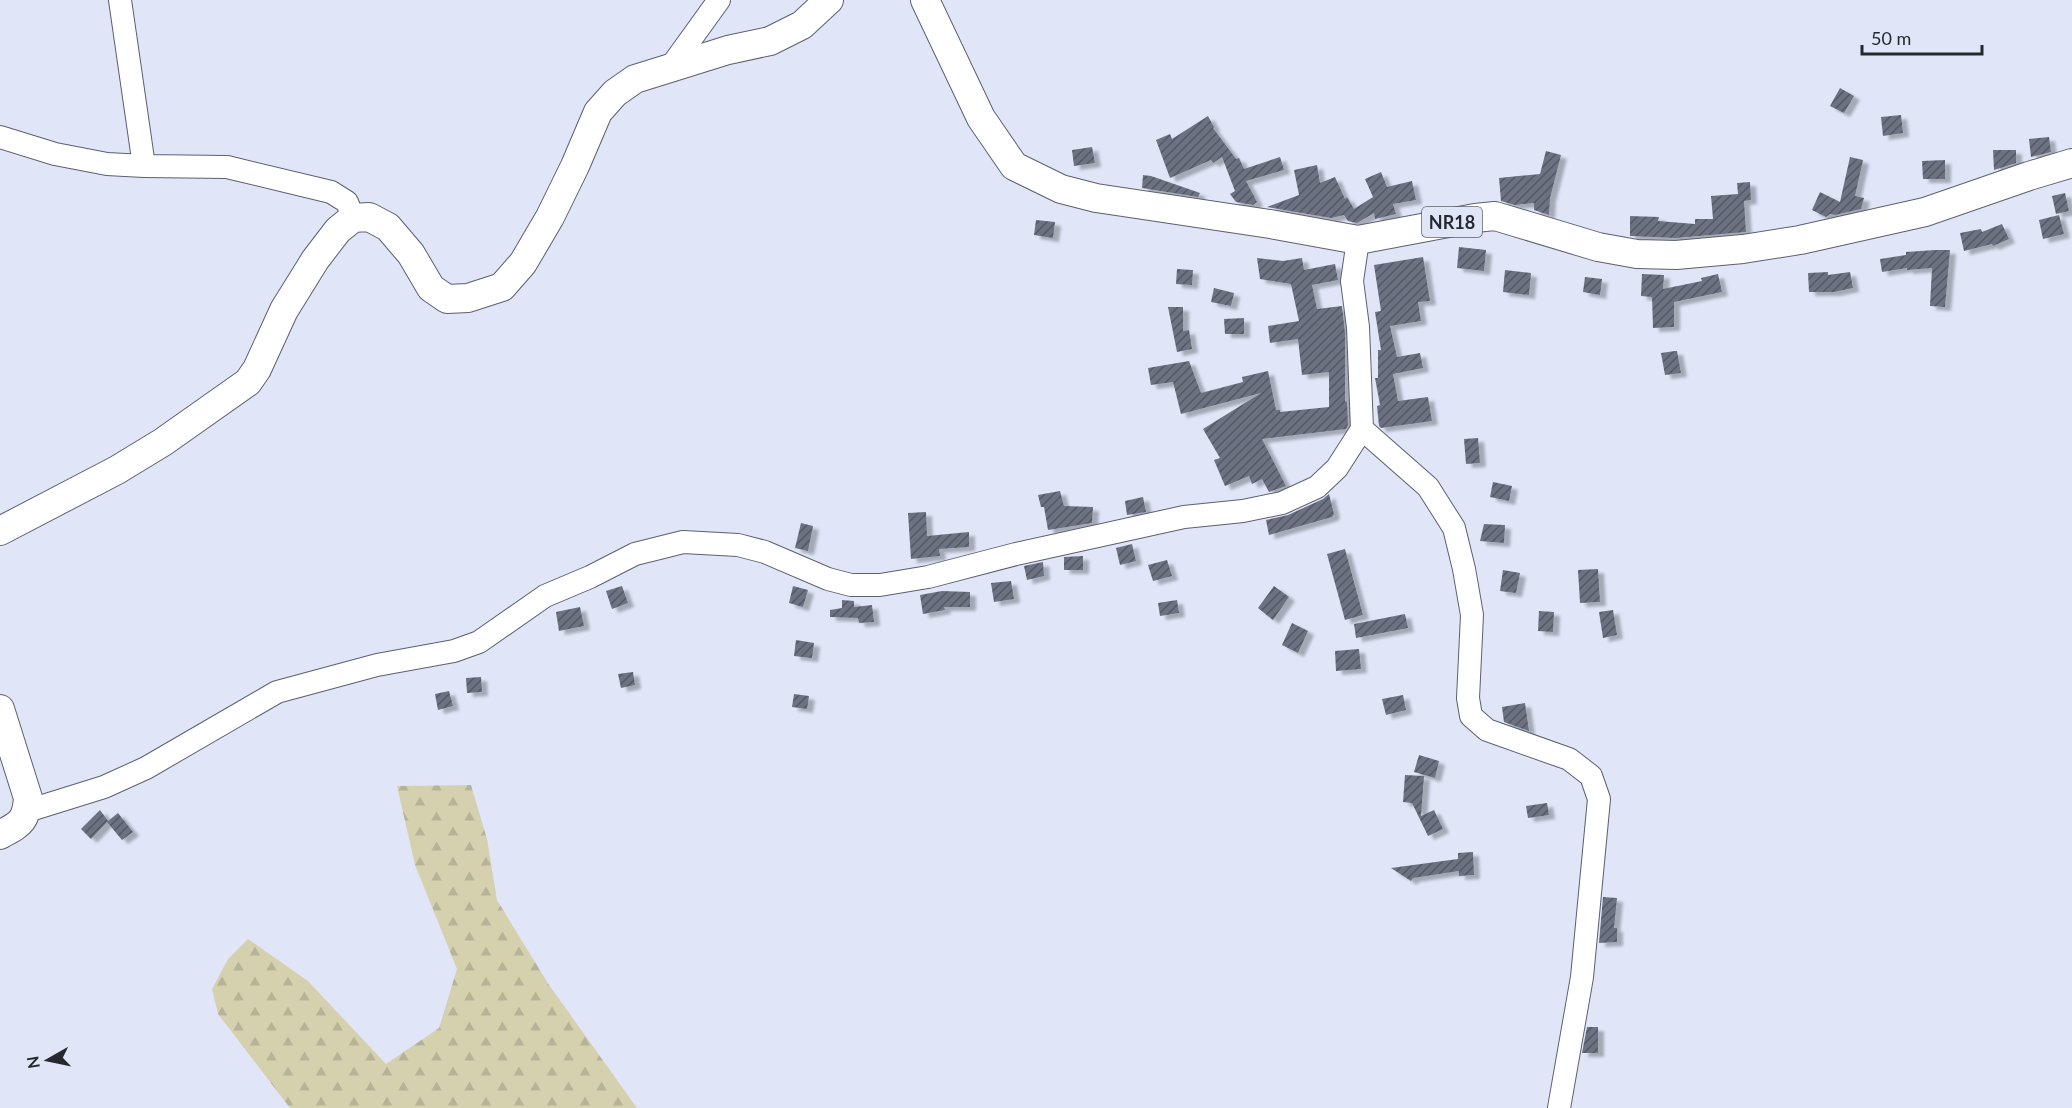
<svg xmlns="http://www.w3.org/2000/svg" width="2072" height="1108" font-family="Lato,sans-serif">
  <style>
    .forest { fill: url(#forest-firs) }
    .building { fill: url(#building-hatch); filter: url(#shadow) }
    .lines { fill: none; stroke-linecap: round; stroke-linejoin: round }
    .minor-casing { stroke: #5b606f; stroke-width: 24 }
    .major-casing { stroke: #5b606f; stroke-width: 30 }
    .minor { stroke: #fff; stroke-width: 22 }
    .major { stroke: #fff; stroke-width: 28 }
    .labels { text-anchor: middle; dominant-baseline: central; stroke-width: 6; stroke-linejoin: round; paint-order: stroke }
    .shield { fill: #e0e6f8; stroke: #5d616b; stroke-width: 1.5 }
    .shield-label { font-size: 18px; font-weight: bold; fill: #25282e }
  </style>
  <defs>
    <pattern id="forest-firs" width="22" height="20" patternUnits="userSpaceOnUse" patternTransform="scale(1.5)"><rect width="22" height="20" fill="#d5d1af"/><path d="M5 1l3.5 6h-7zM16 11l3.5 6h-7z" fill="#b7b397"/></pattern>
    <pattern id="building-hatch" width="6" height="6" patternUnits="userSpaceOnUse" patternTransform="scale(1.5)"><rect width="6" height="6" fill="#6c7281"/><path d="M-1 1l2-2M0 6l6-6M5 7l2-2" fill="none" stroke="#545864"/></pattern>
    <filter id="shadow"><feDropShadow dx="6" dy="4" stdDeviation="1.5" flood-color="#0004"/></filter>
  </defs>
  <rect width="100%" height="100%" fill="#e0e6f8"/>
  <path class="forest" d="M471,785L487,839L497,900L549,985L637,1108H290L218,1014L212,989L228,959L248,939L308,981L386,1064L439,1028L457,969L415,865L397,786Z"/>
  <path class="building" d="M1840,88L1854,96L1844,113L1830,106Z
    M1901,115L1903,133L1883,136L1881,117Z
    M1208,116L1214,127L1213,128L1236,159L1239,158L1244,169L1280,157L1284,170L1246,181L1257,202L1253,205L1236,202L1230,194L1235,191L1222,157L1213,163L1211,160L1170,178L1156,140L1170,134L1172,139Z
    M2049,137L2051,152L2031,157L2029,139Z
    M1092,147L1095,163L1074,166L1072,150Z
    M1993,150H2016V163L1994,170Z
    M1546,151L1561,155L1550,198L1549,215L1534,210V203L1515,205L1501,201L1499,178L1540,174Z
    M1850,157L1863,160L1855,196L1864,198L1861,209L1835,215L1830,214L1826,217L1812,210L1820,192L1840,202Z
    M1945,160V179H1923L1922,161Z
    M1317,165L1320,183L1335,177L1345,199L1347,197L1354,209L1373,197L1365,179L1381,172L1387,187L1412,181L1416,200L1393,204L1396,214L1375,219L1374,213L1357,223L1348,221L1344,215L1331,218L1267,207L1299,195L1294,170Z
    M1143,175L1151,176L1200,193L1198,197L1142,188Z
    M1750,182L1751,200L1744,201L1746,232L1675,238L1630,236V216L1659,217L1658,221L1695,224V219H1713L1711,196L1738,194L1737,183Z
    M2065,193L2069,211L2056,214L2052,196Z
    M2059,215L2064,234L2043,239L2039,220Z
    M1036,220L1055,222L1053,238L1034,235Z
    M2002,224L2009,239L1993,246L1992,244L1964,251L1960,233L1981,229L1982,232Z
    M1459,247L1486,250L1484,271L1457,268Z
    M1935,250H1950L1945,307L1930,306L1932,268L1907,270V268L1882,272L1880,259L1906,255V252Z
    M1423,257L1430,301L1418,302L1421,321L1390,326L1397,357L1420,353L1423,368L1393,374L1398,401L1428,397L1432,421L1381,428L1379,426L1377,406L1380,405L1375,378H1378V350H1381L1375,312L1381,311L1374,265Z
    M1257,258L1283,261L1302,258L1304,270L1335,264L1338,280L1312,285L1317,309L1342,306L1345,333V402L1347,401L1348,425L1346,429L1262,439L1286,486L1269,492L1262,479L1252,484L1249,476L1225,486L1214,460L1220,458L1203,429L1261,393L1181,414L1173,382L1151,385L1148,368L1189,361L1201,393L1243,382L1242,377L1268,371L1276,410H1280V412L1329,407V372L1302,375L1298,339L1270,343L1268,326L1299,321L1291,284L1260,279Z
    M1177,269L1193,270L1192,285L1176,284Z
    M1505,270L1531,273L1529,295L1503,292Z
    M1828,272V275L1850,272L1853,288L1834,292H1809L1808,273Z
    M1642,274L1664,275L1663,289L1702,281L1701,278L1718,274L1722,292L1674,302V327L1653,328L1652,297L1641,296Z
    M1585,277L1602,279L1600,295L1583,292Z
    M1214,288L1234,293L1231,306L1211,302Z
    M1168,307H1183V331L1189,330L1192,349L1177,352Z
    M1244,318V334H1225L1224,319Z
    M1675,351H1677L1681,373L1665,375L1661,353Z
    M1478,438L1480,463L1466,464L1464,439Z
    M1493,482L1512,486L1509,501L1490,497Z
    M1060,491L1064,506L1093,507L1092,523L1048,530L1044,507H1041L1038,495Z
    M1329,494L1334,514L1332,517L1269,535L1266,520L1288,515L1323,499Z
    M1143,497L1146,512L1127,515L1125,501Z
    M926,512L927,536L969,532V547L939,549L940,556L911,559L908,513Z
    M801,523L813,526L808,551L795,548Z
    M1484,524L1505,525L1504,543L1480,541Z
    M1132,544L1136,561L1120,565L1116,548Z
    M1345,549L1363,615L1345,620L1327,554Z
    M1083,556V570H1064V557Z
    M1167,560L1172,576L1153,581L1148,565Z
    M1043,562L1044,576L1027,580L1024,566Z
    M1598,569L1600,602L1580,603L1578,570Z
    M1503,570L1520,573L1516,593L1500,591Z
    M1011,581L1014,599L994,602L991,583Z
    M622,586L628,603L612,609L606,591Z
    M793,586L808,590L803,607L789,603Z
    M1274,586L1289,597L1273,620L1258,608Z
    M942,591L970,592V607H944L945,610L923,614L920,595Z
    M842,600L854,601V607L872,605L874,622L859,623L858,618L830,617V610L842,608Z
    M1177,600L1179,613L1160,616L1158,603Z
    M580,607L584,626L559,631L556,612Z
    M1613,610L1617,635L1603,638L1599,612Z
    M1539,611L1554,612L1553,632L1538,631Z
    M1405,614L1408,628L1356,638L1354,624Z
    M1292,623L1308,631L1298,653L1282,645Z
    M796,640L814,643L812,658L794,656Z
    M1359,649L1361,669L1336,671L1335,651Z
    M633,672L635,685L621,688L618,674Z
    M481,677L482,692L467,693L466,678Z
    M449,691L453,706L438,710L435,694Z
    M794,694L809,696L807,709L792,707Z
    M1403,695L1406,710L1386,715L1382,699Z
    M1525,703L1529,731L1504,722L1502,707Z
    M1419,755L1439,761L1435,778L1414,772Z
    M1405,775L1424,776L1421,816L1434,810L1443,829L1428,836L1412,803L1403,802Z
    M1547,803L1549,815L1528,818L1526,806Z
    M100,810L108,821L118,813L133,832L122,840L107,822L91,839L81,829Z
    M1473,852L1474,875L1459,876V871L1413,878L1411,881L1391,868L1458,859V853Z
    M1603,897L1617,898L1614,928H1617V942L1599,943Z
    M1587,1027H1598V1053H1582Z"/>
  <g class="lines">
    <g class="minor-casing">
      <path id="minor" d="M120,0L144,166
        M670,68L719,0
        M0,137L55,154L107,164L144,166L227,167L331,192L347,202L353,218
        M1362,429L1428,487L1454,528L1464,569L1472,615L1468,698L1471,716L1487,730L1569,759L1591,776L1599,799L1582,977L1559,1108
        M27,811L104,787L146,768L277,692L377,665L454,651L479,642L545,596L590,577L635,554L683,542L738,545L765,552L828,579L851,585H880L928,577L1016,554L1184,517L1243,511L1282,503L1317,487L1337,468L1362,429L1358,327L1352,281L1358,240"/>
    </g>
    <g class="major-casing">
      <path id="major" d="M925,0L981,118L1014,166L1061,189L1096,198L1270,224L1358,240L1475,218L1495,216L1598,247L1637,254L1676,255L1743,249L1800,240L1925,212L2029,176L2072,163
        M0,531L117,470L163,442L248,382L257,369L284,310L315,260L338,230L353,218L369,217L388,227L411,254L431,288L447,299L468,298L502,287L523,263L550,217L575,166L598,112L615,93L635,79L728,50L770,41L802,25L829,0
        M0,709L28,798C26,823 19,824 0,835"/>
    </g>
    <use href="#minor" class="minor"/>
    <use href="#major" class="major"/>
  </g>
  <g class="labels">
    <rect class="shield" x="1422" y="207" width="60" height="30" rx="4.5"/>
    <g class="shield-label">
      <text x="1452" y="222">NR18</text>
    </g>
  </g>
  <g transform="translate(48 1060) rotate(261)" stroke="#e0e6f8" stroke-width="4.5" paint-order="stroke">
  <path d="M0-4.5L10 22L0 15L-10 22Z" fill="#25282e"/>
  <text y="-9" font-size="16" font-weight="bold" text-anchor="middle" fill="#25282e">N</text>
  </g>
  <path d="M1862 45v9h120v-9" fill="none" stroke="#25282e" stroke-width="3"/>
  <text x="1871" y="45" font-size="18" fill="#25282e" stroke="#e0e6f8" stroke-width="4.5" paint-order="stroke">50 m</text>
</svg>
